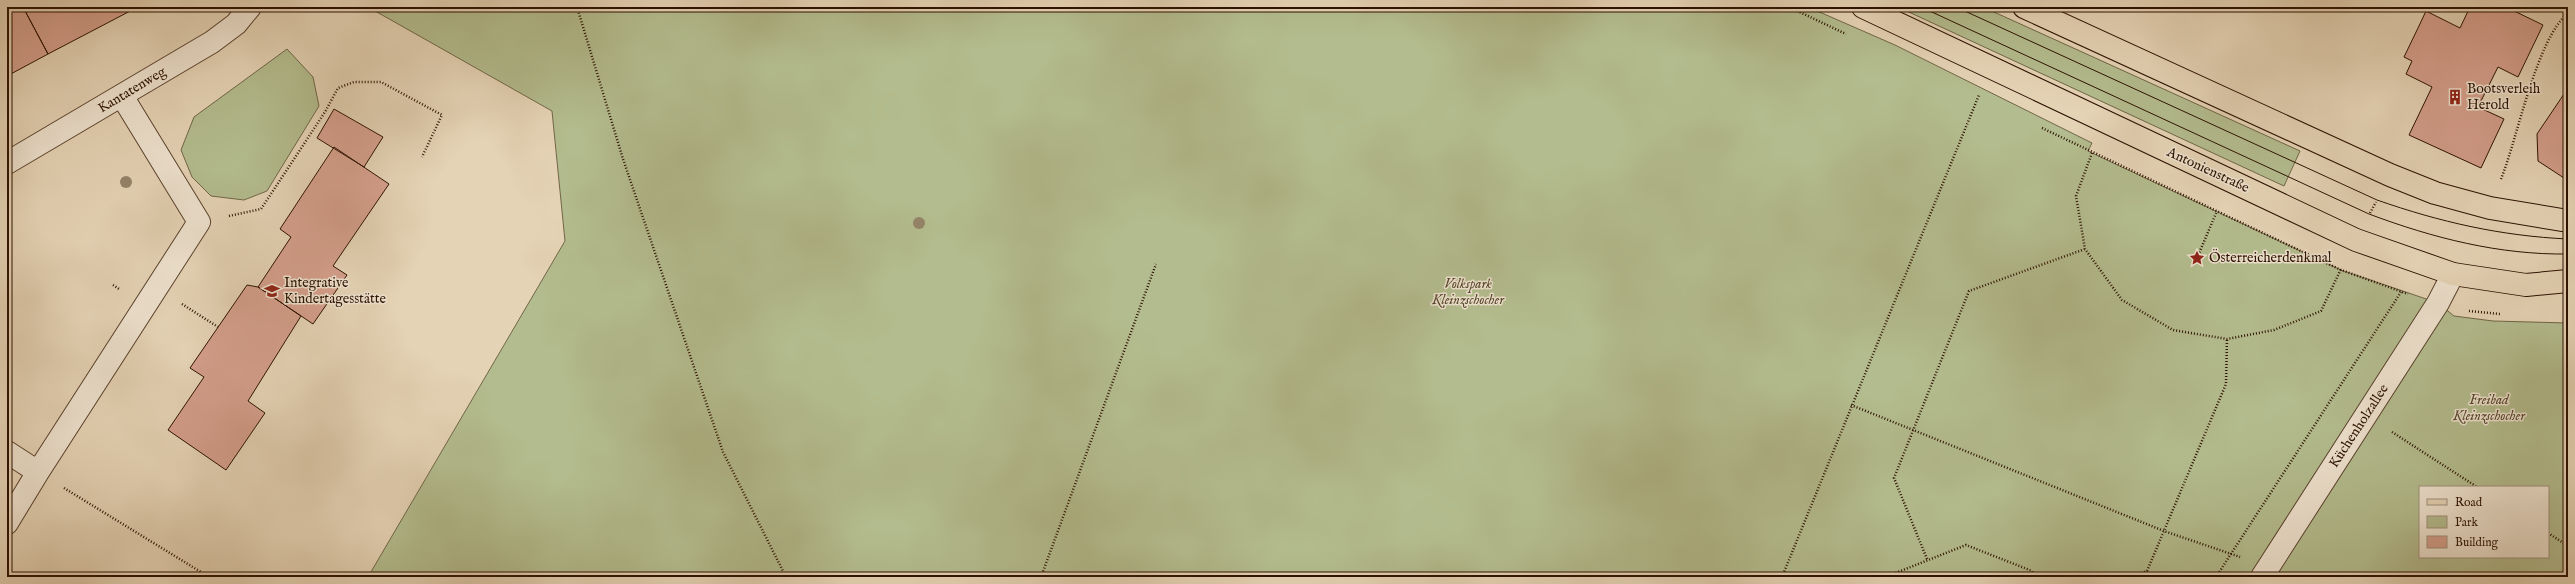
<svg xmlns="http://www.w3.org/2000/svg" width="2575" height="584" font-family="'IM FELL English',serif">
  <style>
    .green { fill: #b3bc8e; stroke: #706647; fill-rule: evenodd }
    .building { fill: #d59f8c; stroke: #2c1100 }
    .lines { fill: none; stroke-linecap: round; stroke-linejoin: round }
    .minor-casing { stroke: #5a422d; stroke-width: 24 }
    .major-casing { stroke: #2c1100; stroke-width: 24 }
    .path { stroke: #2c1100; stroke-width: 2.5; stroke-dasharray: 1 2; stroke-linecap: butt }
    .minor { stroke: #eee2cf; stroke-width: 22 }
    .major { stroke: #e5d3b5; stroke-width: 22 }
    .tram { stroke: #2c1100; stroke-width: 1 }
    .tree { fill: #958469 }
    .labels { text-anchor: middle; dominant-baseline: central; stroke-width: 3; stroke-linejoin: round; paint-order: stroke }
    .poi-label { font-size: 14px; fill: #2c1100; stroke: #eee2cf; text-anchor: start }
    .street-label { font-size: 14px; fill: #2c1100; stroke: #eee2cf }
    .park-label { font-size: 14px; font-style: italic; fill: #54442b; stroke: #eee2cf }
  </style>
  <rect width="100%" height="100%" fill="#e5d3b5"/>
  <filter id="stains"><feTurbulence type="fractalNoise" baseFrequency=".005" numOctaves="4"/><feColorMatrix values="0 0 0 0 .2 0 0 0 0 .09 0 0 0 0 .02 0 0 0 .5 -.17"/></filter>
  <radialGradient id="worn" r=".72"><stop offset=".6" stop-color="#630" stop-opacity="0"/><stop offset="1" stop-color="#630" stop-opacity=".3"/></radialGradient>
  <path class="green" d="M368,7H1808L1895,45L2092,143L2088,151L2092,153L2341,270L2438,303L2454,316L2493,321L2568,323V577H368L565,241L552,111ZM2420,487H2548V557H2420Z
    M1898,7H1983L2300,151L2284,186Z
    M287,49L313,77L319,106L267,191L244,200L211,196L192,177L181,150L194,117Z"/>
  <path class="building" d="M12,7H23L48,54L7,76V10Z
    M23,7H133L134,9L48,54Z
    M2470,7H2506L2543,25L2518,77L2498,67L2478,107L2504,119L2481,168L2409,135L2432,87L2406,74L2412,61L2404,57L2418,28L2426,11L2460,28Z
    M2566,91L2568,92V177L2564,178L2538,161L2537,134Z
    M334,109L383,137L364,167L317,138Z
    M334,147L389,184L333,266L347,275L313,324L258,287L291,237L280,229Z
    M247,285L258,287L301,316L248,401L265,413L226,470L168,430L204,377L190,368Z"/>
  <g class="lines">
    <g class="minor-casing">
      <path id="minor" d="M7,163L212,42L236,24L250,7
        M7,452L38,472L7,523
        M38,472L199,222L122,96
        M2262,577L2438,303L2453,274"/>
    </g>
    <g class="major-casing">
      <path id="major" d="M1863,7L2356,240L2453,274L2526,285L2568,281
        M2024,7L2390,175L2435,193L2490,208L2568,221"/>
    </g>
    <path class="path" d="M577,7L623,159L723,452L786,577
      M1789,7L1846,34
      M2042,128L2341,270L2408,294
      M2092,153L2076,196L2085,249L2122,300L2173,330L2227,339L2274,330L2321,311L2341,269
      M2501,179C2518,137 2536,40 2568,13
      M2370,213L2376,202
      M229,216L261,209L325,112L338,88L354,82H381L442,115L422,157
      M2197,258L2217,211
      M113,285L119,289
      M182,304L218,327
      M2469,311L2500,314
      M1851,405L2164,531L2240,557
      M2392,432L2477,487
      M64,488L209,577
      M2548,533L2568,546
      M1927,559L1894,478L1969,291L2085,249
      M1041,577L1156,264
      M1782,577L1979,95
      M1892,577L1893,574L1966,545L2032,571L2034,577
      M2130,577L2147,571L2226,384L2227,339
      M2216,577L2401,292"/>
    <use href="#minor" class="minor"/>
    <use href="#major" class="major"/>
    <path class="tram" d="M1921,7L2369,214C2433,238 2499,255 2568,254
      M1956,7L2377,200C2440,222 2501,236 2568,239"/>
  </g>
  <g class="tree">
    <circle cx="126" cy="182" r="6"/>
    <circle cx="919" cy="223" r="6"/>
  </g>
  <defs>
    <g id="building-bare" transform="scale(1.2)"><path d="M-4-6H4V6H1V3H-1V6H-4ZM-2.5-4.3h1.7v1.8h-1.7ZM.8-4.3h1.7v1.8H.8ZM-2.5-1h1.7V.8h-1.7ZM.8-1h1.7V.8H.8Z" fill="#8f2418" stroke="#eee2cf" stroke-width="2.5" paint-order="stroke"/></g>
    <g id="sight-bare" transform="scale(1.2)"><path d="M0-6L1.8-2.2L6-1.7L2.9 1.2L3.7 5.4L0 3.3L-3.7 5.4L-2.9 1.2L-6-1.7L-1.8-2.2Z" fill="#8f2418" stroke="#eee2cf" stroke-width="2.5" paint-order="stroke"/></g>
    <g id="school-bare" transform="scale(1.2)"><path d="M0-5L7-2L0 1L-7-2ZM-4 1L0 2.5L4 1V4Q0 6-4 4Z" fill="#8f2418" stroke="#eee2cf" stroke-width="2.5" paint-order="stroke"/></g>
  </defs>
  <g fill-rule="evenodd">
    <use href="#building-bare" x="2455" y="97"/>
    <use href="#sight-bare" x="2197" y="258"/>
    <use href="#school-bare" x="272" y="291"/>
  </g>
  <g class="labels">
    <g class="poi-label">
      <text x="2467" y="89">Bootsverleih<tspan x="2467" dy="16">Herold</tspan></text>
      <text x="2209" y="258">Österreicherdenkmal</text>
      <text x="284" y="283">Integrative<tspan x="284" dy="16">Kindertagesstätte</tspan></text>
    </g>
    <g class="street-label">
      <text transform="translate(132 90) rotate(-31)">Kantatenweg</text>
      <text transform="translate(2208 170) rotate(25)">Antonienstraße</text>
      <text transform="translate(2359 426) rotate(-57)">Küchenholzallee</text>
    </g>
    <g class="park-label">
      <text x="1468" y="284">Volkspark<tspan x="1468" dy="16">Kleinzschocher</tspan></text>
      <text x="2489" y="400">Freibad<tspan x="2489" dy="16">Kleinzschocher</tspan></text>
    </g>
  </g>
  <rect width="2575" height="584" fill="none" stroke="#e5d3b5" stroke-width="24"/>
  <rect x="8" y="8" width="2559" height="568" fill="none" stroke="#2c1100" stroke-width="2"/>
  <rect x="12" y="12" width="2551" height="560" fill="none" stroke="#2c1100"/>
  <rect x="2419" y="486" width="130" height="72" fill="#eee2cf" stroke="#a08e7c"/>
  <rect x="2427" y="499" width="20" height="6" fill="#e5d3b5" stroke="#a08e7c"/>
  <text x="2455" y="506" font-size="12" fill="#2c1100">Road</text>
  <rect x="2427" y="516" width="20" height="12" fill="#b3bc8e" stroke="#a08e7c"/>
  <text x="2455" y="526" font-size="12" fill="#2c1100">Park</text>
  <rect x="2427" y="536" width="20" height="12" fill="#d59f8c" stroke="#a08e7c"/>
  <text x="2455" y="546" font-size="12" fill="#2c1100">Building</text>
  <rect width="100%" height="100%" filter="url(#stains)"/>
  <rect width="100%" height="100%" fill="url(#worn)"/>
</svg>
